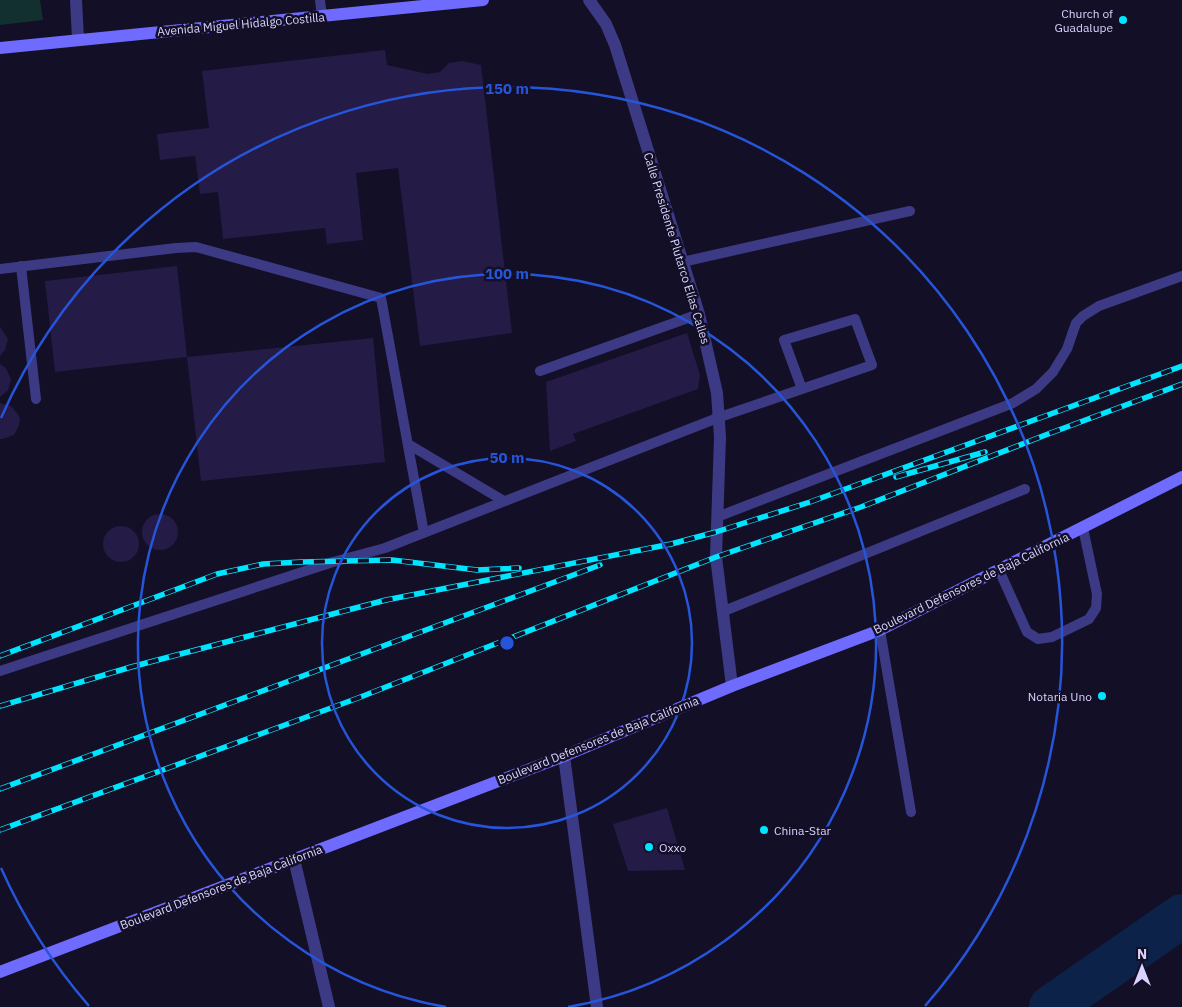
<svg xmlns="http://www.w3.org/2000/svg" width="1182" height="1007" font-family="'IBM Plex Sans',sans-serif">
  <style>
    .green { fill: #12302f }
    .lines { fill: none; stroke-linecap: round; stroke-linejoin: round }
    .river { stroke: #0c2248; stroke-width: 44 }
    .building { fill: #241b47 }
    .service { stroke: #3d3a85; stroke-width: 10 }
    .minor { stroke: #3d3a85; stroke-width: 12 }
    .secondary { stroke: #6f6bff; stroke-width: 12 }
    .rail-casing { stroke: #00e5ff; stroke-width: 5.5 }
    .rail { stroke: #130f26; stroke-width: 4; stroke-dasharray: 11; stroke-linecap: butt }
    .ring { fill: none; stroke: #2655da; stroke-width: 2.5 }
    .poi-dot { fill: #00e5ff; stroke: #130f26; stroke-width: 2 }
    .labels { text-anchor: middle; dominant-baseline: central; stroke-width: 5; stroke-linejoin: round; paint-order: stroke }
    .poi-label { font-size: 12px; fill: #d9d4ff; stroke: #130f26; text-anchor: end }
    .street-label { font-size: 12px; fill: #d9d4ff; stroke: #130f26 }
    .centre { fill: #2655da; stroke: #130f26; stroke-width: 2.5 }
    .ring-label { font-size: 15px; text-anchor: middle; font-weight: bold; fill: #2655da; stroke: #130f26; stroke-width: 5; stroke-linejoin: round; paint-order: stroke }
  </style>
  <rect width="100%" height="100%" fill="#130f26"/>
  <path class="green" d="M0,0H40L43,20L0,25Z"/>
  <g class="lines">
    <path class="river" d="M1051,1007L1182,916"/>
  </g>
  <path class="building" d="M385,50L387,65L428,74L440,72L449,63L462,61L481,65L512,333L420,346L398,168L356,173L363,240L327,244L325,228L223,239L218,192L200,194L195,156L160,160L157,134L209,128L202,71Z
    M177,266L187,357L55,372L45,281Z
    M0,327L8,339L5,350L0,356Z
    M687,333L700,375L698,389L573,434L576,441L550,451L546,382Z
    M373,338L385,462L201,481L187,357Z
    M0,364L6,368L11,379L8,390L0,397Z
    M0,403L11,406L18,414L20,419L19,425L14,435L3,439H0Z
    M142 532a18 18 0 1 1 36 0a18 18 0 1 1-36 0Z
    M103 544a18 18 0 1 1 36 0a18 18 0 1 1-36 0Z
    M667,808L685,870L628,871L613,824Z"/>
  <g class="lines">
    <path class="service" d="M320,0L322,17
      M682,262L910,211
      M21,266L36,399
      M0,269L176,248L196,247L381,298L424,533
      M540,371L699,314
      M408,444L504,501
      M717,517L1013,403L1036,389L1053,372L1067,349L1076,323L1083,316L1099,306L1182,276
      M999,570L1027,632L1038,639L1052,637L1089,619L1096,608L1097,594L1083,528
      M724,611L1025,489
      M880,630L911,812
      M0,671L333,562L385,548L720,417L872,365L855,319L784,340L802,389"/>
    <path class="minor" d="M76,0L78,39
      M589,0L606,24L615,45L699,314L717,393L720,437L716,557L732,686
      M564,756L597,1007
      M294,859L329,1007"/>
    <path class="secondary" d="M0,48L483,0
      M0,972L564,756L732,686L880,630L1182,477"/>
    <g class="rail-casing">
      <path id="rail" d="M896,477L985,452
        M0,656L217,574L263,564L301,562L392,560L477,570L519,568
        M0,706L131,667L386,600L671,544L716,532L810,502L1182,366
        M0,789L600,565
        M0,830L358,698L716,557L861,507L1048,434L1182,384"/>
    </g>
    <use href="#rail" class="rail"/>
  </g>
  <g class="ring">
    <circle cx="507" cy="643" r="185"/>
    <path d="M446 1007A369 369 0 1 1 568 1007"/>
    <path d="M89 1006A554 554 0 0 1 1 868M1 418A554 554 0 1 1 925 1006"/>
  </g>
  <g class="poi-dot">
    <circle cx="1123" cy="20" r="5"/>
    <circle cx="1102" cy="696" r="5"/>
    <circle cx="764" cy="830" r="5"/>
    <circle cx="649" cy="847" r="5"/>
  </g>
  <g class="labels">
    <g class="poi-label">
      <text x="1113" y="13">Church of<tspan x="1113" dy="14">Guadalupe</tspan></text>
      <text x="1092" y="696">Notaria Uno</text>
      <text x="774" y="830" text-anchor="start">China-Star</text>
      <text x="659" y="847" text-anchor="start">Oxxo</text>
    </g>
    <g class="street-label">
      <text transform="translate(241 24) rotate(-5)">Avenida Miguel Hidalgo Costilla</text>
      <text transform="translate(677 248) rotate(73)">Calle Presidente Plutarco Elías Calles</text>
      <text transform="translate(971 583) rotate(-26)">Boulevard Defensores de Baja California</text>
      <text transform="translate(598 740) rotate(-22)">Boulevard Defensores de Baja California</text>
      <text transform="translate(221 887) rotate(-21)">Boulevard Defensores de Baja California</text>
    </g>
  </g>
  <circle cx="507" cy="643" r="8" class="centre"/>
  <g class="ring-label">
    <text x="507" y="94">150 m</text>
    <text x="507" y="279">100 m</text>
    <text x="507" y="463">50 m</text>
  </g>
  <g transform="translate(1142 967)" stroke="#130f26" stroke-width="4" paint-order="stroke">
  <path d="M0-4L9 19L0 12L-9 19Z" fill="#d9d4ff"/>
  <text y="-8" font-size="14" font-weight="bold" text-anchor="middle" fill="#d9d4ff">N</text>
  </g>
</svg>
